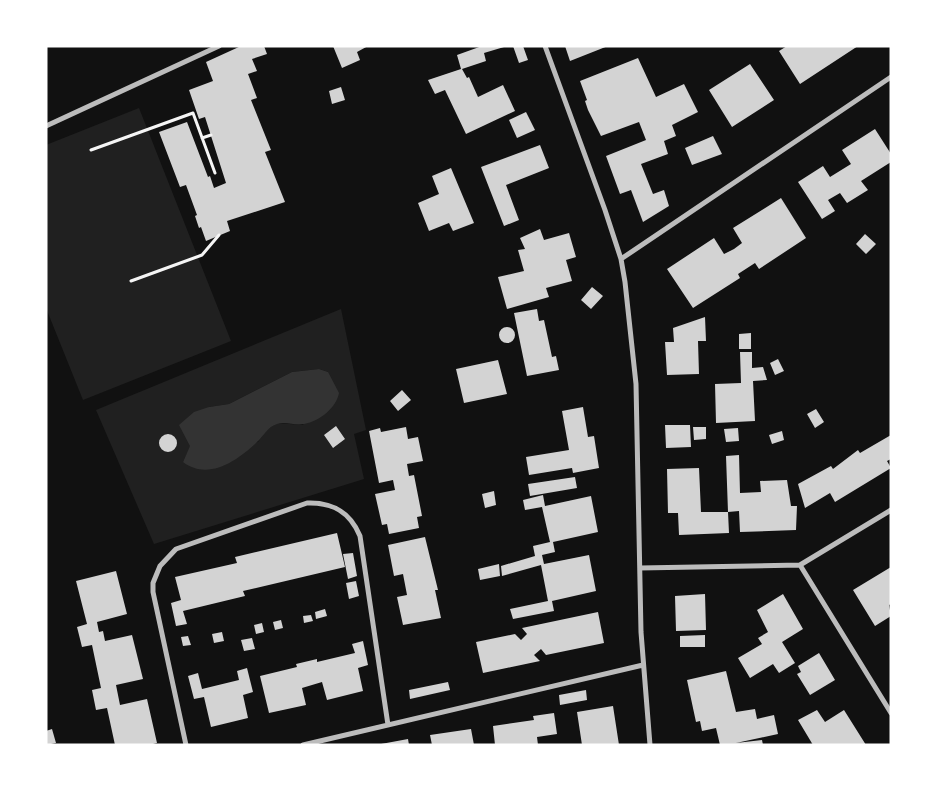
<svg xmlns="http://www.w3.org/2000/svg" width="937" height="791" font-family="Jost,sans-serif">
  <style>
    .green { fill: #202020; fill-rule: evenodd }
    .water { fill: #333 }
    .building { fill: #d3d3d3 }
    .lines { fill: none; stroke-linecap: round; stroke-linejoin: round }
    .path { stroke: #f5f5f5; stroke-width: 3 }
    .minor { stroke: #bcbcbc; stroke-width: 5 }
  </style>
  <rect width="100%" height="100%" fill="#111"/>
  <path class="green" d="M139,108L231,341L83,400L46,308V145Z
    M341,309L366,430L354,434L364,479L154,544L96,410ZM319,369L328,372L303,425L277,423L266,430L258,442L183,462L209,407L229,404L292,372Z"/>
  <path class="water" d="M319,369L328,372L339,393C336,408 320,421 304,424C295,426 285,421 277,424C267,427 264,436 257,442C237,461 208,481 183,462L190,446L179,425L194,412L209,407L229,404L292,372Z"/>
  <path class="building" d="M241,46H264L267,54L252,59L257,71L248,74L257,98L251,100L271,150L265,152L285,202L227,221L230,231L206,241L201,227L199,228L195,216L197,215L186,185L180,187L159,132L187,122L208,177L210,176L214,188L226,183L205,117L199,119L189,90L213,81L206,62Z
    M333,46H368L357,52L360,60L342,68Z
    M482,46L504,47L484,53L486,61L462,69L467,78L469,77L478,97L503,85L515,111L466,134L445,90L435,94L428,80L461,69L457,55Z
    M513,46H523L528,60L519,63Z
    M565,46H608L570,61Z
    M787,46H858L800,84L779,51Z
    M638,58L656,97L684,84L698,112L672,125L676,136L664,141L668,154L641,164L653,194L664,190L669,206L643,222L631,190L620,194L606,156L646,140L639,122L601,136L588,110L585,101L587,100L580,81Z
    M750,64L774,100L732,127L709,90Z
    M341,87L345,100L332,104L329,91Z
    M526,112L535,130L517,138L509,120Z
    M875,129L891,154V162L861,181L868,190L847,203L840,193L828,200L835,211L822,219L798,182L823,166L830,177L851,164L842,150Z
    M713,136L722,154L692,165L685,148Z
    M540,145L549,168L506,185L519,220L504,226L481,167Z
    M451,168L474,223L453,231L449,223L429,231L418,203L439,194L432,176Z
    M781,198L806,238L759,269L755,263L738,274L740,278L693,308L667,269L714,238L724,254L734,249L742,243L733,228Z
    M540,229L544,240L569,233L576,257L566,260L572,281L546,288L549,297L507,309L498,277L524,271L518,250L525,249L520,238Z
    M865,234L876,244L866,254L856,244Z
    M592,287L603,296L591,309L581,300Z
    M537,309L539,321L544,320L552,357L556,356L559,370L527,376L514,313Z
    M705,317L706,341H698L699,374L667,375L665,342H674L673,328Z
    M499 335a8 8 0 1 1 16 0a8 8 0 1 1-16 0Z
    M751,333V349H739V334Z
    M740,352H752V368L763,367L767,380L753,381L755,421L716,423L715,384L741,383Z
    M778,359L784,371L775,375L770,363Z
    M498,360L507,394L464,403L456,369Z
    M402,390L411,400L398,411L390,401Z
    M583,407L588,437L594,436L599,468L573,473L572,468L529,475L526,457L569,450L562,411Z
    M816,409L824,422L815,428L807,414Z
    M665,425H690L691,447L666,448Z
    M336,426L345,439L333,448L324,435Z
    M406,427L408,439L418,437L423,461L407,464L409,476L414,475L422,516L417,517L419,528L389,534L387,524L382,525L375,494L395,490L393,480L379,483L369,431L380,428L381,432Z
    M693,427H706V439L694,440Z
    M738,428L739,441L726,442L724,429Z
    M782,431L784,440L772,444L769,435Z
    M159 443a9 9 0 1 1 18 0a9 9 0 1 1-18 0Z
    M891,435V459L887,461L891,468L835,502L830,493L805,508L798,484L831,466L833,469L858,450L860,453Z
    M739,455L740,493L761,492L760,481L787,480L791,506H797L796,530L740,532L739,511L728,512L726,456Z
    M699,468L701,512H728L729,533L679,535L678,513H668L667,469Z
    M575,477L577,488L530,496L528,484Z
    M494,491L496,505L485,508L482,494Z
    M543,495L545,506L591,496L598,532L553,542L555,552L542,555L544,564L589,555L596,591L552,601L554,611L513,619L510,609L548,601L541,565L502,576L501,566L535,556L533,546L550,542L542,507L525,510L523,500Z
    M337,533L345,567L243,591L245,596L183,611L187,624L176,626L171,603L181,600L175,577L237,563L235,557Z
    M425,537L438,590H435L441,618L403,625L397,597L407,595L403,574L394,576L388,545Z
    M353,553L357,576L348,579L343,554Z
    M499,564L500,576L480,580L478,569Z
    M891,567V604L889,605L891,616L875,626L853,590Z
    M116,571L127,614L97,622L99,632L103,631L105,641L132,635L143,679L116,685L120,705L147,699L157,743L149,745H115L107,708L96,710L92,690L101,688L92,645L82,647L77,627L87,624L76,581Z
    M356,581L359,596L349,599L346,583Z
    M705,594L706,630L676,631L675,596Z
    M783,594L803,629L782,642L795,663L779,673L773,664L750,678L738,658L762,644L758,638L768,632L757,610Z
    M325,609L327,616L316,619L315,612Z
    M598,612L604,643L546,655L541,649L534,655L540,661L483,673L476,642L515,634L521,640L527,634L522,628Z
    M311,615L313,621L304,623L303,616Z
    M281,620L283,628L275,630L273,622Z
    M262,623L264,632L256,634L254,625Z
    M222,632L224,641L214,643L212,634Z
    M705,635V647H680V636Z
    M188,636L191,645L183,646L181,637Z
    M252,638L255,649L244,651L241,640Z
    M363,641L368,665L358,668L363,691L327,700L322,682L302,688L306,705L269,713L260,676L297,667L296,664L317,659V662L355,653L352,644Z
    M819,653L835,680L810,695L797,674L801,672L798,666Z
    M247,668L253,692L243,695L248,718L211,727L204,697L194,699L188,676L198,673L202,689L239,680L237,671Z
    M726,671L736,712L755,709L757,719L774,715L778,734L736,743L762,740L763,745H720L716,728L702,731L700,721L696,722L687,680Z
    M448,682L450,690L410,699L409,690Z
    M586,690L587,700L560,705L559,695Z
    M613,706L619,745H582L577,712Z
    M817,710L825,722L844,710L866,745H813L798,720Z
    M554,713L557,734L537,737L538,745H495L493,726L534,720L533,716Z
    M52,729L56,743L46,745V731Z
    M471,729L474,745H432L430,735Z
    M408,739L409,745H381V744Z"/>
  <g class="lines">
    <path class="path" d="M202,138L211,135
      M91,150L193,113L215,173
      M131,281L202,255L219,235"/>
    <path class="minor" d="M545,46L605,210L621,259L625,282L636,384L641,632L650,745
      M46,126L219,46
      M621,259L891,77
      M800,565L891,510
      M640,568L800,565L891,713
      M186,745L153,592V583L160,566L176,549L307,503C333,502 350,512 360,536L388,725
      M303,745L643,665"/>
  </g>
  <rect width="937" height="791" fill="none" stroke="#ffffff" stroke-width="95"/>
</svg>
